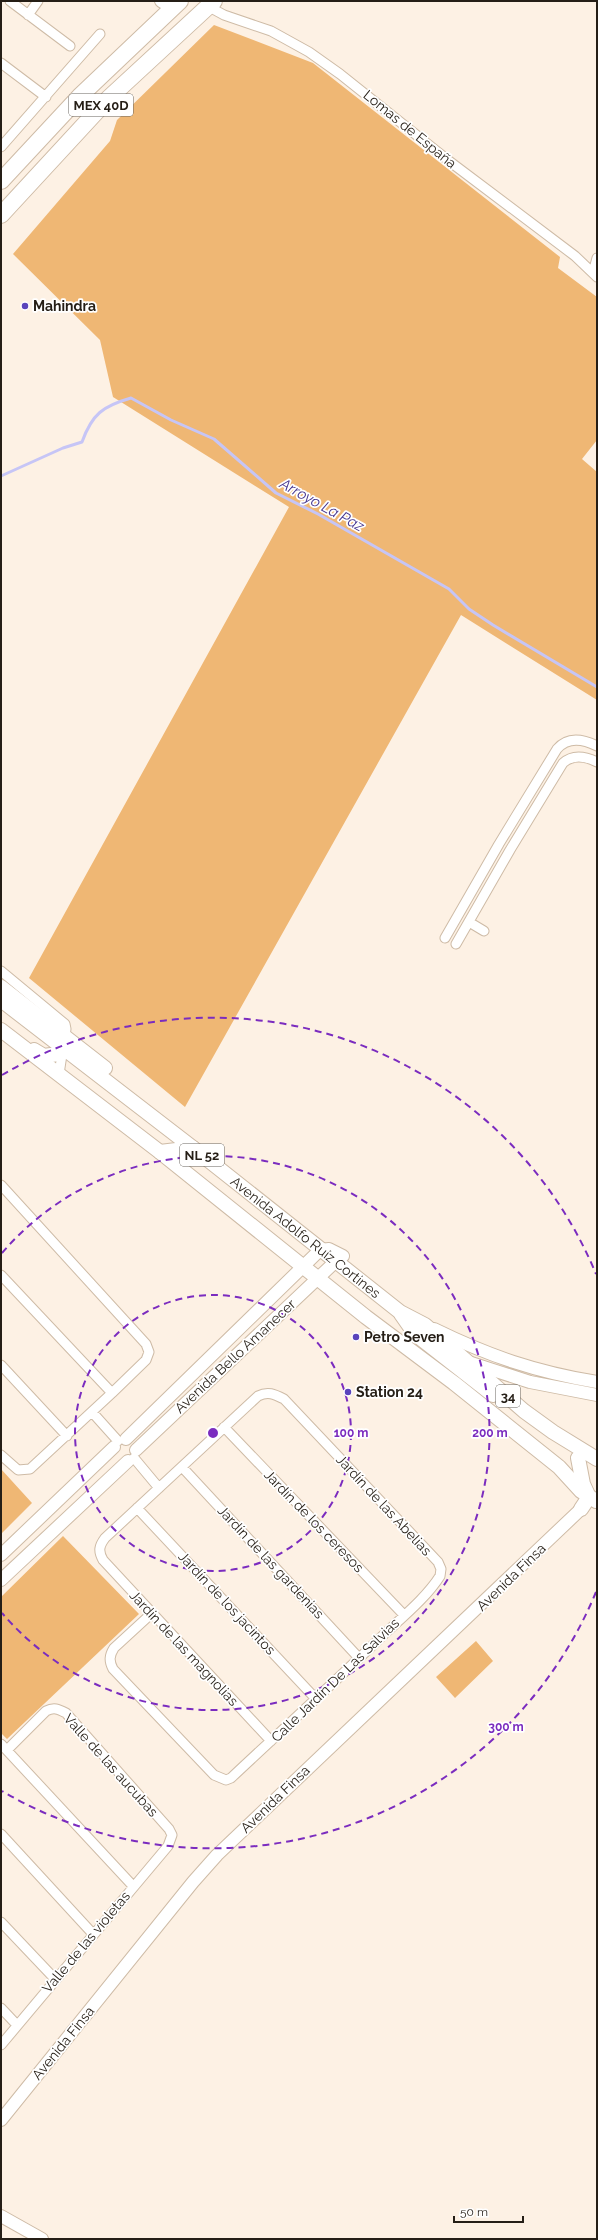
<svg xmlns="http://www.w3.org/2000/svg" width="598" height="2240" font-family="Raleway,sans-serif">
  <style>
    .green { fill: #efb774 }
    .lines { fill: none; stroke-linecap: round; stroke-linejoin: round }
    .stream { stroke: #c6c5f6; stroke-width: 3 }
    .street-casing { stroke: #cebba6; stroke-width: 11 }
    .secondary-casing { stroke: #cebba6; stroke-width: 14 }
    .primary-casing { stroke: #cebba6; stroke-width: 16 }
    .highway-casing { stroke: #cebba6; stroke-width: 18 }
    .street { stroke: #fff; stroke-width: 9 }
    .secondary { stroke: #fff; stroke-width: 12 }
    .primary { stroke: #fff; stroke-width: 14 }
    .highway { stroke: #fff; stroke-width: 16 }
    .ring { fill: none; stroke: #7b2cbf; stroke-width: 2; stroke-dasharray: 7 5 }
    .poi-dot { fill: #5a44bc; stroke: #fff; stroke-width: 1.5 }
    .labels { text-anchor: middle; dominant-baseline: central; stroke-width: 3.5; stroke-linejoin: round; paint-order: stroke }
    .shield { fill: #fff; stroke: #66625c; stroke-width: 1 }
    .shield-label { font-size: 13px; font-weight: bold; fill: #251e16 }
    .street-label { font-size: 14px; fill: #251e16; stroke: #fff }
    .poi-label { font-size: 14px; font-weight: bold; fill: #251e16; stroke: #fff; text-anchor: start }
    .water-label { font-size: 15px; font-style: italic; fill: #44348f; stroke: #fff }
    .centre { fill: #7b2cbf; stroke: #fff; stroke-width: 2 }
    .ring-label { font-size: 12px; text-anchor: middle; font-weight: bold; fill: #7b2cbf; stroke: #fff; stroke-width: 3.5; stroke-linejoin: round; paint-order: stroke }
  </style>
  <rect width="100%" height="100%" fill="#fdf1e4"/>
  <path class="green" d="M214,25L313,63L560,257L558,268L597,297V440L582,459L597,472V700L461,615L185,1107L29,978L289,507L113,397L100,340L13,254L110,141L117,120Z
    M1,1469L32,1503L1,1534Z
    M63,1536L139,1614L7,1739L1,1733V1597Z
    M476,1641L493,1661L455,1698L436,1677Z"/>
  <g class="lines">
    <path class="stream" d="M1,476L63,448L82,442C92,414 103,406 131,398L171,420L214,439L276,493L318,514L449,589L469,609L493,625L597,687"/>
    <g class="street-casing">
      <path id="street" d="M10,1L70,46
        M210,5L213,9L224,15L271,31L309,52L340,74L449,161L575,256L597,277
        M28,15L38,1
        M1,63L46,97
        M1,147L100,34
        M593,273L597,258
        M469,922L484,931
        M445,938L499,844L557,749C568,736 583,739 597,746
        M456,944L510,850L563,763C573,754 585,756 597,762
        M1,971L65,1024L66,1029L59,1074
        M1,1185L146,1344L149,1352L146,1360L112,1393L30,1469L18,1470L1,1455
        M1,1275L112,1393
        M1,1365L67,1436
        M92,1412L118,1441
        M224,1427L404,1615
        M134,1458L159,1488
        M182,1467L359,1658
        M137,1508L316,1699
        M151,1614L114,1648C109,1656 109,1661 113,1669L214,1775L226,1780L231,1778C279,1733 327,1689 374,1644C395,1623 425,1600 440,1576L441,1569L438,1562L284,1399C274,1394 268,1391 258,1396L105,1538C99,1546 98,1551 103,1560L271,1741
        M1,1744L133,1886
        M1,1834L93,1934
        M1,1922L55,1979
        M1,2008L17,2025
        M1,2045L168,1846L172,1835L169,1829L66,1713C58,1709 54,1707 46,1711L7,1750"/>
    </g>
    <g class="secondary-casing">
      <path id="secondary" d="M161,1L172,8
        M434,1329C489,1356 536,1372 597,1382
        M468,1362L530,1382L597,1395
        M126,1439L320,1250L329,1249L343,1256
        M136,1450L335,1262V1253
        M1,1555L114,1447
        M1,1580L128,1461
        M1,2120L193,1882L217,1855L581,1509
        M1,2216L42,2239"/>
    </g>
    <g class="primary-casing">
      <g id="primary">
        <path d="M1,987L105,1068"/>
        <path id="s1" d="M1,1000L193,1148L400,1312L425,1325L524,1411L553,1432L597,1459"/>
        <path d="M1,1030L160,1152L366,1317L454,1383L559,1467L581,1491L596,1501"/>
        <path d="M34,1050L44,1056L58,1054L61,1050L60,1038"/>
        <path d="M160,1152L193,1148"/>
        <path d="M401,1314L415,1334L493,1395"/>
        <path d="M578,1458L583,1484L589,1497L581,1509"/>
      </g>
    </g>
    <g class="highway-casing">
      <path id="highway" d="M1,181L81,95L180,1
        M1,215L109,98L214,1"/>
    </g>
    <use href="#street" class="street"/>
    <use href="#secondary" class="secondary"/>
    <use href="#primary" class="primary"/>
    <use href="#highway" class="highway"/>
  </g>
  <g class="ring">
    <circle cx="213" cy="1433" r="138"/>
    <path d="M2 1253A277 277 0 1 1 2 1613"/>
    <path d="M596 1592A415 415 0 0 1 2 1791M2 1075A415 415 0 0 1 596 1274"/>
  </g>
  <g class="poi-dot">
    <circle cx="25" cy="306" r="4"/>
    <circle cx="356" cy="1337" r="4"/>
    <circle cx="348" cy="1392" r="4"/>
  </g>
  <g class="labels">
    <g class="shield">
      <rect x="69" y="94" width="64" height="22" rx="3"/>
      <rect x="180" y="1144" width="44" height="22" rx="3"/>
      <rect x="496" y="1385" width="24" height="22" rx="3"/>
    </g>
    <g class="shield-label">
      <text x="101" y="105">MEX 40D</text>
      <text x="202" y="1155">NL 52</text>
      <text x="508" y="1396">34</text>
    </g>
    <g class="street-label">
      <text transform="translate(410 129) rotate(39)">Lomas de España</text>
      <text stroke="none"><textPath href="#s1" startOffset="386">Avenida Adolfo Ruíz Cortines</textPath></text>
      <text transform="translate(235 1356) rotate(-43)">Avenida Bello Amanecer</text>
      <text transform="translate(384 1505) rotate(47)">Jardín de las Abelias</text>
      <text transform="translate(314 1521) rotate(46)">Jardín de los ceresos</text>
      <text transform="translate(271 1562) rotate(47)">Jardín de las gardenias</text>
      <text transform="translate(511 1577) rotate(-44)">Avenida Finsa</text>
      <text transform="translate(227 1603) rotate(47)">Jardín de los jacintos</text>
      <text transform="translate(184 1648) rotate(47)">Jardín de las magnolias</text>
      <text transform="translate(335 1680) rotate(-44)">Calle Jardín De Las Salvias</text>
      <text transform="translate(111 1765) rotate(48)">Valle de las aucubas</text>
      <text transform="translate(275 1799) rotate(-44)">Avenida Finsa</text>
      <text transform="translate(86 1942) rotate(-50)">Valle de las violetas</text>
      <text transform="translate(63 2043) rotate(-51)">Avenida Finsa</text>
    </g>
    <g class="poi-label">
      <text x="33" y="306">Mahindra</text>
      <text x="364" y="1337">Petro Seven</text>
      <text x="356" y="1392">Station 24</text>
    </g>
    <g class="water-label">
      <text transform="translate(322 505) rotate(29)">Arroyo La Paz</text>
    </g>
  </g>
  <circle cx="213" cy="1433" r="6" class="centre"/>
  <g class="ring-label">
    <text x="351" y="1437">100 m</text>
    <text x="490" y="1437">200 m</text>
    <text x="506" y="1731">300 m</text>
  </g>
  <rect width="598" height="2240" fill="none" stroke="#251e16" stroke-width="4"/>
  <path d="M454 2216v6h69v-6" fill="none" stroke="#251e16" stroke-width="2"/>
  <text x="460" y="2216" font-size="12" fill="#251e16" stroke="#ffffff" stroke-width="3" paint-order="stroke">50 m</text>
</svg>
